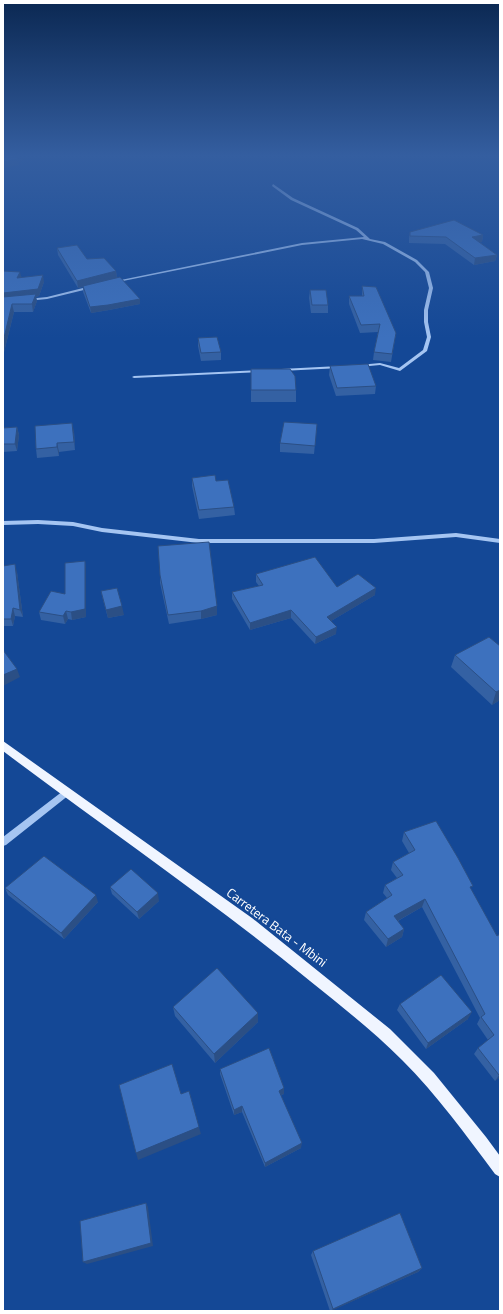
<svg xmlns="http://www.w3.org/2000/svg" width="503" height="1314" font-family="'Titillium Web',sans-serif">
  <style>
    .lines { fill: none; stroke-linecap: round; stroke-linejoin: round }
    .minor { fill: #a5c5f2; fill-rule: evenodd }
    .major { fill: #f0f5ff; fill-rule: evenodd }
    .wall { fill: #3461a3 }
    .shaded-wall { fill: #2b4f85 }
    .building { fill: #3d71be; stroke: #2b4f85 }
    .labels { text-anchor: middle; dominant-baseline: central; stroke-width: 3.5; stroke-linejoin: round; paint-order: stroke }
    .near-street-label { font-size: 13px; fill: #fff; stroke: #144896 }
  </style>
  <rect width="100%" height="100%" fill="#144896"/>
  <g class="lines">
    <path class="minor" d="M25,154H30L3,161V159Z
      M273,184L293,198L358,228L370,239L385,242L417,260L429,272L433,288L428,310V322L431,337L427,351L400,371L380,365L359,367L357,366L359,365L380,363L399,368L423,350L427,337L424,322V310L429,288L425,272L415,262L383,244L362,239L302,245L113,283L111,282L302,243L364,237L356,230L291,200L272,186Z
      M91,286L93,287L92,288L47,299L27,301L25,300L27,299L47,297Z
      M339,366L341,367V368L281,371L279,370L281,369Z
      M259,370H261V372L134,378L132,377L134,376Z
      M38,520L73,522L102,528L199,539H374L456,533L500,539V543L456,537L374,543H199L102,532L73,526L38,524L3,525V521Z
      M66,790L69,791L70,793L69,795L6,845L3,846V837L63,791Z"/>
    <path class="major" d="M3,741L252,918L390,1029L434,1073L486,1137L500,1156V1177L495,1174C466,1135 437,1095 402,1060C373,1031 341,1006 310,981C211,900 105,828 3,751Z"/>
  </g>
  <path class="wall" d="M410,232L483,235L482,242H479L497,255L495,261L474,265L445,244L409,243V238Z
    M57,248L116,271L117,278L140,299V304L109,310L91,313L83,292V287L78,288L58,255Z
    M3,271L22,277L44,282L39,296L36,297L37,301L33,312H14L3,356Z
    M362,286L396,333L391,362L373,360L374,352L378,332L360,333L349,304V296H362Z
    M310,290L328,305V313H311L309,298Z
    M198,338L221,352V360L201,361L198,346Z
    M330,366L376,386L375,394L336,396L329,375Z
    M251,369L296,390V402H251Z
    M317,424L314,454L280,452V443Z
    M17,427L19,435L17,451L3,452V428Z
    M74,431L75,450L59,452V456L37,458L36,449Z
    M192,478L216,481L234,507L235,515L199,519L192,486Z
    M85,561L86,569V617L72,620L68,619L65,624L41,620L39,612L65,594Z
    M3,566L17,572L23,617L15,616L13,626H3Z
    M256,574L337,587L375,595L331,621L336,634L315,644L291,618L250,630L232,599V592L259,586L256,582Z
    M160,575L217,615L201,619L169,624L160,583Z
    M101,591L124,615L108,618L103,600Z
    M500,646V700L492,705L451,667L455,655Z
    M404,832L471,890L497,936L500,934V1077L495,1081L474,1054L478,1048L488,1040L477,1024L480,1018L422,907L398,921L404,929L402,937L386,947L364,920L366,912L387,898L383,893L385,885L397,878L391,870L393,862L409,853L402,841Z
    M110,887L159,901L139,919L112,894Z
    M5,888L98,902L64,939L8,895Z
    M400,1004L468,1019L426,1049L397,1010Z
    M173,1007L258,1013V1022L215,1063L175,1016Z
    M220,1069L284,1094L281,1095L301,1148L265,1167L242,1112L234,1115L220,1074Z
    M313,1251L422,1268L418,1272L330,1311L311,1255Z"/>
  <path class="shaded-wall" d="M3,154H19L3,157Z
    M23,156L24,161L19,162V165L3,168V162L15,157Z
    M483,235L482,242L471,244L472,237Z
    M497,255L495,261L474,265L475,258Z
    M116,271L117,278L78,288L77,281Z
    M20,272L22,279L17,278Z
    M43,275L44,282L39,296L36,297L37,301L33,312L32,304L3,300V293Z
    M140,299V304L109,310L91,313L90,307Z
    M12,304L14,312L3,356V342Z
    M72,423L74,431L75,450L74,442Z
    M17,427L19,435L17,451L15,444Z
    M57,443L59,452V456L57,447Z
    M85,561L86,569V617L72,620L71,612Z
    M15,564L17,572L23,617L20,610Z
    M376,588L375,595L326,624L327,617Z
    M122,606L124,615L108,618L106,610Z
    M217,606V615L201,619V611Z
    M13,608L15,616L13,626L11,619Z
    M291,610V618L250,630V623Z
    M66,611L68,619L65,624L63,616Z
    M337,627L336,634L315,644L316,637Z
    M17,669L20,677L3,686V675Z
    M500,690V700L492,705L496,692Z
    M158,893L159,901L139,919L137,912Z
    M96,895L98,902L64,939L61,933Z
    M425,899L422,907L392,924L394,916Z
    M404,929L402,937L386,947L388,939Z
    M472,1012L468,1019L426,1049L428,1043Z
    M258,1013V1022L215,1063L214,1054Z
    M500,1074V1077L495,1081Z
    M284,1088V1094L278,1096L279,1091Z
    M242,1106V1112L234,1115V1110Z
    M199,1127L201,1134L138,1160L136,1153Z
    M302,1143L301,1148L265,1167V1163Z
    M146,1203L148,1207L153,1246L87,1264L83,1262Z
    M422,1268L418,1272L331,1311L333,1309Z"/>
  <path class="building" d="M13,154H22L23,156L15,157L18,159L3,162V156Z
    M454,220L483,235L472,237L497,255L475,258L446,237L410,236V232Z
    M77,245L87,259L104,258L116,271L77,281L57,248Z
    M3,271L20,272L17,278L43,275L38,289L3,293Z
    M120,277L140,299L108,305L90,307L83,286Z
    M362,286L376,287L396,333L392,354L374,352L380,324L361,325L349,296H364Z
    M310,290H326L328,305H312Z
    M36,294L32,304H12L3,342V297Z
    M217,337L221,352L201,353L198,338Z
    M368,364L376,386L337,388L330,366Z
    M251,369H290L295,376L296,390H251Z
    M284,422L317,424L315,446L280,443Z
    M72,423L74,442L57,443V447L36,449L35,426Z
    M17,427L15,444H3V428Z
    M215,475L216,481L228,480L234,507L199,510L192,478Z
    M209,542L217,606L201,611L168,615L160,575L158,546Z
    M315,557L337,587L358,574L376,588L327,617L337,627L316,637L291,610L250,623L232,592L263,585L256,574Z
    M85,561V609L71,612L66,611L63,616L39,612L51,591L65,594V563Z
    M15,564L20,610L13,608L11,619H3V566Z
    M117,588L122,606L106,610L101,591Z
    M489,637L500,646V690L496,692L455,655Z
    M3,650L17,669L3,675Z
    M436,821L458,858L473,886L470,887L497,936L500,934V1074L499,1075L478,1048L494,1035L481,1017L485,1014L425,899L394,916L404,929L388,939L366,912L392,895L385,885L403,875L393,862L415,850L404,832Z
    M44,856L96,895L61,933L5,888Z
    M131,869L158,893L137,912L110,887Z
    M217,968L258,1013L214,1054L173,1007Z
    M441,975L472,1012L428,1043L400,1004Z
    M269,1048L284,1088L279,1091L302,1143L265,1163L242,1106L234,1110L220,1069Z
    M172,1064L181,1094L189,1091L199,1127L136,1153L119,1085Z
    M146,1203L151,1243L83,1262L80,1221Z
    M400,1213L422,1268L333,1309L313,1251Z"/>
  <linearGradient id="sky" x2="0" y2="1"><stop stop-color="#0b2852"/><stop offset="0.46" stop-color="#345ea0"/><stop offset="1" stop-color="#345ea0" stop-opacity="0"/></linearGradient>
  <rect width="503" height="338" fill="url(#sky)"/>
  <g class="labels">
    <g class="near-street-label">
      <text transform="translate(277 927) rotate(37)">Carretera Bata - Mbini</text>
    </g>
  </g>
  <rect width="503" height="1314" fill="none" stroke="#ffffff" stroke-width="8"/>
</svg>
